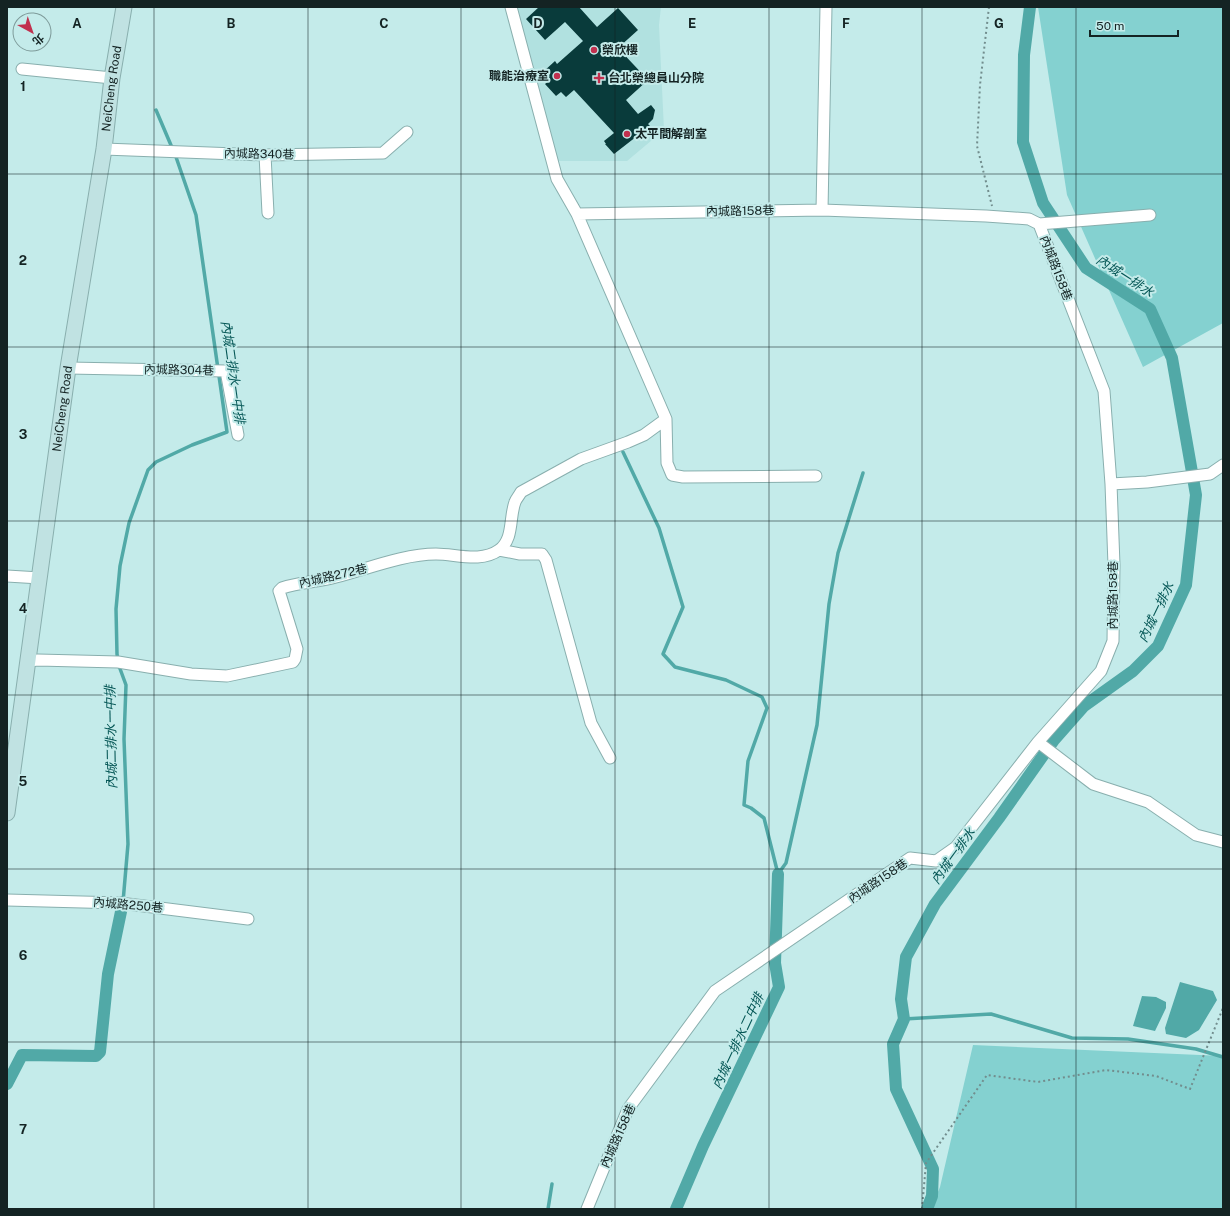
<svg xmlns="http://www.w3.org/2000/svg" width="1230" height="1216" font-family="'Public Sans','Noto Sans TC',sans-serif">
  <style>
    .built { fill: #b1e1e0 }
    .green { fill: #84d1d0 }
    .water { fill: #51a9a7 }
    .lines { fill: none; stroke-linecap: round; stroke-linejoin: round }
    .stream { stroke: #51a9a7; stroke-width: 3.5 }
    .canal { stroke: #51a9a7; stroke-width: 12 }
    .building { fill: #093b3b }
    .street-casing { stroke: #89afae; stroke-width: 13 }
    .secondary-casing { stroke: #89afae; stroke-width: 17 }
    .path { stroke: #728d8d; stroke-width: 2; stroke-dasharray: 2 3; stroke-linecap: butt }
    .street { stroke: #fff; stroke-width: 11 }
    .secondary { stroke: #c0e2e2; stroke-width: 15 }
    .grid { fill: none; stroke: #142323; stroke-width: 1; stroke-opacity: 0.55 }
    .poi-dot { fill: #c1304e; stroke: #c4ebea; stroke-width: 1.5 }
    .labels { text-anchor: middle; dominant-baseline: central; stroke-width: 4; stroke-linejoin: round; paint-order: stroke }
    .poi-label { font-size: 12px; font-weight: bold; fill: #142323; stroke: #c4ebea; text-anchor: start }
    .street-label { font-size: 12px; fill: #142323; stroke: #c4ebea }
    .water-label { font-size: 13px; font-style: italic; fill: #045655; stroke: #c4ebea }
    .grid-label { font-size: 13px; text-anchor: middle; font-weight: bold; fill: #142323; stroke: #c4ebea; stroke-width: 4; stroke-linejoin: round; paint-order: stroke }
  </style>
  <rect width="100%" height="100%" fill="#c4ebea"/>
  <path class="built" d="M517,7H661L659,25L664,130L627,161H557L551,133Z"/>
  <path class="green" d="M1038,7H1223V323L1143,367L1067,195Z
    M973,1045L1223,1056V1209H931L940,1187Z"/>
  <path class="water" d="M1180,982L1213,991L1217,1000L1199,1030L1186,1038L1166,1034L1165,1028Z
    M1142,996L1156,997L1166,1002V1008L1155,1031L1133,1026Z"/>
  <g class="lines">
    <path class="stream" d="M623,452L659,528L683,607L663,654L675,667L726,680L762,697L767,708L748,761L744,805L751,808L764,818L778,874
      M778,874L786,863L817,725L829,604L838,553L863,473
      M123,902L128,844L124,739L126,685L119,666L117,654L116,609L120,566L129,523L148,470L156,462L192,445L227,432L196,215L176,157L156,110
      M904,1019L991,1014L1072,1038L1128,1039L1196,1049L1223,1057
      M548,1209L552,1184"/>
    <path class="canal" d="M7,1084L22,1055L96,1056L100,1052L108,974L123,902
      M676,1209L703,1146L779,987L775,963L778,874
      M927,1209L932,1196L933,1169L896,1089L893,1044L904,1019L901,999L906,957L935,904L999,818L1054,740L1084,706L1133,671L1158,646L1186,585L1196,495L1172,358L1150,309L1086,268L1043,203L1023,142L1024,55L1030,7"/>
  </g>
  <path class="building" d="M539,7H579L597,27L618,8L638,30L618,48L648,80L626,100L638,114L651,105L655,110L653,119L648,124L650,126L614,154L605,144H606L604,141L614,133L574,90L566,97L561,92L556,96L545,84L550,80L543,72L555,61L557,64L583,41L565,22L545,40L526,19Z"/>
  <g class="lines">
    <g class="street-casing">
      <path id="street" d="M511,7L557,179L577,214L666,419L667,463L672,475L683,477L816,476
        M22,69L112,78
        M104,149L265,155L383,153L407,132
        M265,155L268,213
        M822,210L826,7
        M577,214L822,210L986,216L1029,219L1039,224L1104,391L1111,484L1114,565L1113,641L1101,671L1038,742L956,847L936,861L910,858L715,991L628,1109L587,1209
        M1039,224L1150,215
        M68,368L226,371L238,435
        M1111,484L1147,482L1210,474L1223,465
        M499,550L520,554H542L546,560L591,723L610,758
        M7,576L40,578
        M29,661L38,660L118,662L191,674L227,676L293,662L295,659L297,649L280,594L279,591L282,588C299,582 318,582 336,577C367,569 404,554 436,554C456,554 481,563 499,550C514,539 509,518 515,502C516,499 519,496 521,492L581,459L628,442L644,435L666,419
        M1038,742L1093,784L1148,802L1196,835L1223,842
        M7,900L120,903L248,919"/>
    </g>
    <g class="secondary-casing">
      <g id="secondary">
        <path id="s1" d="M7,813L68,368L104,149L112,78L124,7"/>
      </g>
    </g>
    <path class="path" d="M989,7L980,85L977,146L992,206
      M922,1209L926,1163L987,1075L1038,1082L1106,1070L1156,1076L1190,1089L1223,1008"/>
    <use href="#street" class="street"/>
    <use href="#secondary" class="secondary"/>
  </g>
  <path class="grid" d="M154,7V1209M308,7V1209M461,7V1209M615,7V1209M769,7V1209M922,7V1209M1076,7V1209M7,174H1223M7,347H1223M7,521H1223M7,695H1223M7,869H1223M7,1042H1223"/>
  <g class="poi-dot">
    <circle cx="594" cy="50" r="4"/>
    <circle cx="557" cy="76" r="4"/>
    <path d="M597 72h4v4h4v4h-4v4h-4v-4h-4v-4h4z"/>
    <circle cx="627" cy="134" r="4"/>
  </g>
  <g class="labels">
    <g class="poi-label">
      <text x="602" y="50">榮欣樓</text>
      <text x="549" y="76" text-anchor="end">職能治療室</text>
      <text x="608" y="78">台北榮總員山分院</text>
      <text x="635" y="134">太平間解剖室</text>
    </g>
    <g class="street-label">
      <text stroke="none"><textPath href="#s1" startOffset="732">NeiCheng Road</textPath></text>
      <text transform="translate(259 154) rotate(1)">內城路340巷</text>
      <text transform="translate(740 211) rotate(-1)">內城路158巷</text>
      <text transform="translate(1056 268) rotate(69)">內城路158巷</text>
      <text transform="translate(179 370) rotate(1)">內城路304巷</text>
      <text stroke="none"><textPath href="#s1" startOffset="408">NeiCheng Road</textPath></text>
      <text transform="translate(333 576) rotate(-13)">內城路272巷</text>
      <text transform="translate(1113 595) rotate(-90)">內城路158巷</text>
      <text transform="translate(878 881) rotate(-34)">內城路158巷</text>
      <text transform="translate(128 905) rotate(5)">內城路250巷</text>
      <text transform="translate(618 1136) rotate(-66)">內城路158巷</text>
    </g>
    <g class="water-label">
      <text transform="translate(1125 276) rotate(33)">內城一排水</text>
      <text transform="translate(233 372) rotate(82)">內城二排水一中排</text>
      <text transform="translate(1156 612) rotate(-64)">內城一排水</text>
      <text transform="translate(111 737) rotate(-91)">內城二排水一中排</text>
      <text transform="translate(953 856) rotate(-54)">內城一排水</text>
      <text transform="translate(738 1041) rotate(-65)">內城一排水二中排</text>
    </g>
  </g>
  <g class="grid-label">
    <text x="77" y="28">A</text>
    <text x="231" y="28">B</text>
    <text x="384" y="28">C</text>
    <text x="538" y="28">D</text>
    <text x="692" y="28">E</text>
    <text x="846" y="28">F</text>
    <text x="999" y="28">G</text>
    <text x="23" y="91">1</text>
    <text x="23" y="265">2</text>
    <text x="23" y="439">3</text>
    <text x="23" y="613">4</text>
    <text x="23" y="786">5</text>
    <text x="23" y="960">6</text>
    <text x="23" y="1134">7</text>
  </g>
  <rect width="1230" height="1216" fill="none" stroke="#142323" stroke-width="16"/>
  <g transform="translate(32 32) rotate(140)"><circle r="19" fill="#c4ebea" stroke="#7e9b9a"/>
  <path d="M0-3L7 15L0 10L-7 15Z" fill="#c1304e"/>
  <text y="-6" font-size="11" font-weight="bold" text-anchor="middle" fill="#142323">北</text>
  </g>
  <path d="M1090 30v6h88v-6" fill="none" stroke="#142323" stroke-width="2"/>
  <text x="1096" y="30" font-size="12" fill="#142323" stroke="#c4ebea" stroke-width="3" paint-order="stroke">50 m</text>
</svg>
